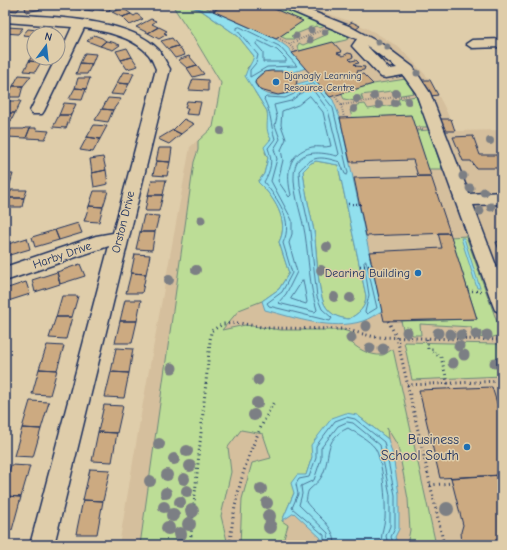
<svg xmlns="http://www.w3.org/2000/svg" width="507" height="550" font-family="'Comic Neue',sans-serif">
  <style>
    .built { fill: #d5bf9d }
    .green { fill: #bcdd96; stroke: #6c867a }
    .water { fill: #91e0ee; stroke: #6299b4; fill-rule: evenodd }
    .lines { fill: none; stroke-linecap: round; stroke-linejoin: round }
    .shore { stroke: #4a7698; stroke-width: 1 }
    .stream { stroke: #6299b4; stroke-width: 3 }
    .building { fill: #ccaa81; stroke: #1b2f5e }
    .minor-casing { stroke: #1b2f5e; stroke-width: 3 }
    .path-far2 { stroke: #1b2f5e; stroke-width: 2; stroke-dasharray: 0.5 2; stroke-linecap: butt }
    .path-far1 { stroke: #1b2f5e; stroke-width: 2.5; stroke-dasharray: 1 3; stroke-linecap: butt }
    .path { stroke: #1b2f5e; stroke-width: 3; stroke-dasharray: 1 3.5; stroke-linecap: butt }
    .minor { fill: #dfcdaa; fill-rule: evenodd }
    .tree { fill: #7c7f84 }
    .poi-dot { fill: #1f6fb2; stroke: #dfcdaa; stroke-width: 1.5 }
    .labels { text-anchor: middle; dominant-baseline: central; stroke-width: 3; stroke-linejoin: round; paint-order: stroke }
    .far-poi-label { font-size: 10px; fill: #1b2f5e; stroke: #dfcdaa; text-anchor: start }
    .street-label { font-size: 12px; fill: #1b2f5e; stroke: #dfcdaa }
    .poi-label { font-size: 12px; fill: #1b2f5e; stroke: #dfcdaa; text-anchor: end }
    .near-poi-label { font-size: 14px; fill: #1b2f5e; stroke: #dfcdaa; text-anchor: end }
  </style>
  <rect width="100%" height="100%" fill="#dfcdaa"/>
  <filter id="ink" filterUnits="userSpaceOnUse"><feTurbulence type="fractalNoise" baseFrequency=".025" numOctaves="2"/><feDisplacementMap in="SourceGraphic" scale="8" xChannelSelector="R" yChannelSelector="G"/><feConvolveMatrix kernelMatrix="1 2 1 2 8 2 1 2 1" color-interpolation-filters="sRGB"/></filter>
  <g filter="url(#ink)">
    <path class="built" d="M180,5H302L358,24L374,32L397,46L409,57L430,80L444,106L455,131L502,130V545H119L143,403L190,147L213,127L221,83L194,38L174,8Z"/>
    <path class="green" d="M180,5H201L213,11H202L238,36L254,56L253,62L247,68L255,92L267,111L268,117L271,139L265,152L268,158L264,174L258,182C274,197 290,221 279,242L289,273L279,289L262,301L239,310L222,330L245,325L281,330H343L355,334L348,339C355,348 370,356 382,355C385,355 389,351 393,349L436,545H407L410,530L408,499L398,446L387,428L388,439L357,415L312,457L306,475L294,493L282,521L288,525L282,545H240L242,499L252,463L271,458L263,434L241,430L228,447L231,472L221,516L228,545H140L194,162L198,150V141L213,127L221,83L194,38L174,8Z
      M265,5H275L326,26L320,28L316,26L291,36L295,39H286L280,36L302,21Z
      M331,28L351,37L346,40L300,51L297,47L299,43L303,45L328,34L324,31Z
      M406,79L414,93L395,96L392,91L361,95L363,100L355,101L344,99L341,93L373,84Z
      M416,96L428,127H415L352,118L350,110L357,105L365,104L368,109L400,104L398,99Z
      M429,130L442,169H428L416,131Z
      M316,161L338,165L366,296C366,308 359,313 349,319C340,318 332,316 326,307C317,295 317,248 314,231C310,211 305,192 303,171L311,163Z
      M466,236L501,333L500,335L490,338L474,337L471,327L420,324L421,335H413L403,329L401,321L477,319L451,237Z
      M404,342L498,344L502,360V376L412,380Z"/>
    <path class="water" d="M201,10L213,11L276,39L287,47L306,68C300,70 293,73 287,73C276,71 259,67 255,83C261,99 284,97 295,89L297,84L315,79L333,100L340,118L382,311C376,314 369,319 363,321C331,331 296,318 265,310L262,301L279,289L289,273L279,242C290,221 274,197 258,182L264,174L268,158L264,147L271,139C264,129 269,121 267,111L245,76C247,68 252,64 254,56L238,36ZM316,161L338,165L366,296C366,308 359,313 349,319C340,318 332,316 326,307C317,295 317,249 314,231C310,211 305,192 303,171L311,163Z
      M461,238H464L480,288H477Z
      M346,413L357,415L388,439L393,456L399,494V529L395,537L398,545H320L321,538L294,513L282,521L294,493L291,483L297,475H306L312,457L311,445L332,418Z"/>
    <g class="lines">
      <path class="shore" d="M240,27L279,46L297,66L267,67L250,77V70L256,63L258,55L237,30V28Z
        M259,41L277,50L286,59V62H263V52L256,44Z
        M314,84L333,108L348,173L347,175L345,174L340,162C320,156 313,155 299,171L300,185L310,232L317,297L322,309L332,318L330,321L269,306L267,303L282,292L292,273L283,243C294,220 278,200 264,182C271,170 273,161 268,148L275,139C270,123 272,115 264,99L266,97L285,98L294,94L301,87Z
        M313,90L328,110L339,154L337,156C325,153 305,149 297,162C294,168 294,174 294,180C295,199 302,216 305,234C309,260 309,285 317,310L315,312L278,303L286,294L297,272L289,243L292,234V220L271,181L277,159L274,149L280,139L275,125L277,117L274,105L291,101L304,91Z
        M310,96L323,112L331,146C325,148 318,146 312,147C287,153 286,174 291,195L289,197L278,181L283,160L281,150L286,139L281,125L282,111L298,105Z
        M366,261L377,308L367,314L365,312L369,295L364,263Z
        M303,280L307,302L306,304L291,299Z
        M324,545V535L292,508L298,494L296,484L299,479L309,477L316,458V446L335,421L346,417L355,419L384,442L395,495V528L391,537L394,545
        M329,545L328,533L299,505L302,494L301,486L314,480L321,459V448L338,426L347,422L353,423L380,445L390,495V526L386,536L388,545
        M335,545C335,525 317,517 306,502C307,499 307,492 309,490C314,485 319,482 322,476C332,456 322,440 348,428C356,433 369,440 375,448C383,460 386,503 385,518C384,527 380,536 382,545"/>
      <path class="stream" d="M190,5L201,10"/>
    </g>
    <path class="building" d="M41,5H57L58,7L42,9Z
      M41,5L42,9L26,12L25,7Z
      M78,5H88L85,10L75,9Z
      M88,5H91L97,6L93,11L85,10Z
      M112,5L109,11L94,9L97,5Z
      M224,5H265L303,21L276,39L213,11Z
      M5,6L16,5L21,6L17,11L5,10Z
      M123,8L131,14L122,17L112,12Z
      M131,14L134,16L137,14L143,19L130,25L122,17Z
      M151,19L156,21L152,24L158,27L148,33L136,27Z
      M352,22L360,26L355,30L346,26Z
      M7,27L23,28L18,34L5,33Z
      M159,27L167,31L164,33L167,34L159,39L148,33Z
      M28,29L37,30L42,31L40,34H34V36L23,35Z
      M42,31H49L58,32L57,34H40Z
      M94,35L102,38L106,41L100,46L87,41Z
      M172,38L178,46L168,49L161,41Z
      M106,41L112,42L120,45L113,50L100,46Z
      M333,42L342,52L337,53L343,56L348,53L352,54L353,57L349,59L351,61L356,60L359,63L354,64L356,66L365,67L364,70L357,71L358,75L363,74L373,84L330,97L292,53Z
      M178,46L185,55L175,58L168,49Z
      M127,48L132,57L121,60L116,51Z
      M34,52V58H43L41,62L29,61Z
      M85,53L96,54L92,64L80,63Z
      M189,56L197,65L187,68L178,60Z
      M132,57L138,66L127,69L121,60Z
      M29,61L41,62L35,72L24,71Z
      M80,63L92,64L87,74H76Z
      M197,65L204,74L193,77L187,68Z
      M271,71H284L292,75L297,81L295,89L288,93L278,95L260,90L255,83L256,79L264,72Z
      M123,72L134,73L129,84L117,83Z
      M19,75L31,76L23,86H13Z
      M78,78H90L86,89L75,88Z
      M193,79L208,80V91L189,90Z
      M423,80H430L438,95L431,96Z
      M117,83L129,84L123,95L111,94Z
      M13,86H23L20,97H7Z
      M75,88L86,89L82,100L69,99Z
      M108,98L121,99L113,110L102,109Z
      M9,101H21L15,113H5Z
      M187,101L201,102L198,115L186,114L188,108H185Z
      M64,103L76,104L71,115H59Z
      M102,109L113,110L108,122L95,120Z
      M5,113H15L9,125H5Z
      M59,115H71L66,128L53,127Z
      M411,115L431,176H418L413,160L350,162L340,118Z
      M184,119L194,124L181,134L173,130Z
      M439,119H451L455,131H444Z
      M94,125L107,126L100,139L87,137Z
      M25,128H30L26,138L7,137L11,129H24Z
      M30,128H36V130L49,131L45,139L26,138Z
      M173,130L181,134L169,144L158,139Z
      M473,136L480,155H502V168H476L471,161H463L453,137Z
      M87,137L100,139L93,152L80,150Z
      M159,148H172L170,162L156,161Z
      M103,157L106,170L92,173L90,159Z
      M156,161L170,162L167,176L153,175Z
      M106,170L108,184L94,187L92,173Z
      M5,174H13L10,184H5Z
      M431,176L450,233L366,236L354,178Z
      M152,180H166L163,195H148Z
      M11,190H27L24,198H5L8,192H11Z
      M94,191H108L103,207L89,206Z
      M148,195H163L159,211H145Z
      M5,198H24L22,207H5Z
      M89,206L103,207L99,222L84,221Z
      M144,215L159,216L155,232H140Z
      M78,223L82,233L59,240L55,230Z
      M55,230L59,240L35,247L32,237Z
      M140,232H155L152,250L136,249Z
      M438,233H450L477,319L384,321L369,252L442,248Z
      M27,238L30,249L6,256L5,245Z
      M502,241V257L496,242Z
      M135,254L150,255L146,274L131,273Z
      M80,264L85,276L60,284L57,272Z
      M57,272L60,284L35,292L32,280Z
      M131,273L146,274L142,293H126Z
      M26,282L30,294L5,302V289Z
      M62,296H78L72,317H56Z
      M125,300H141L137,321H120Z
      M56,317H72L66,339L49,338Z
      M120,321H137L132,343H115Z
      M47,345L64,346L57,370L39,369Z
      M116,348L133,349L129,373L111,372Z
      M39,369L57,370L50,395L32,394Z
      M111,372L129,373L124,398L105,397Z
      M492,387L502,419V475L440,478L419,390Z
      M30,401L49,402L41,429L22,428Z
      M104,405L123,406L117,433L98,432Z
      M22,428L41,429L33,457L14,456Z
      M98,432L117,433L112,462L92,461Z
      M11,465L30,466L21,497L5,496V484Z
      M90,469L110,470L103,501L83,500Z
      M502,475V545H462L461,532L463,525L451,478Z
      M5,496L21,497L12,530L5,529Z
      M83,500L103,501L97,534H76Z"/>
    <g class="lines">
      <g class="minor-casing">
        <path id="minor" d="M280,5H296L349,26L385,46L413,67L430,93L469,194L502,192V204L473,205L502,281V313L495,310L493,305L416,93L403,75L386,78L381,77L352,46L357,39L282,7ZM366,45L397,68L389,69Z
          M5,14C47,17 129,17 159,50C163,56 166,63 170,69L54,545H30L109,246L5,281V267L96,236L113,233L156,69C154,65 152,59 149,55C134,37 105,31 84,28L44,111L42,114H32L30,111L56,58H58L72,27L5,22Z
          M502,39V47L472,48L466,44L472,40Z"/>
      </g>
      <path class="path-far2" d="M204,5L216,10
        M278,38L289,44L296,52
        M289,44L320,31
        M295,77L310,73
        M334,95L341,105L344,117
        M341,105L410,95
        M415,129H423"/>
      <path class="path-far1" d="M348,204H361
        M360,266H374
        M468,291H482"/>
      <path class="path" d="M388,321L397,338L444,545
        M427,339L428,349H433L434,353L441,357L449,389
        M407,385L502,381
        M430,485L453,483
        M190,545L211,331L223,324L239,323L268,328L343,329L375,337L502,340
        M230,545C234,492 249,446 275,400"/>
      <use href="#minor" class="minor"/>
    </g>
    <g class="tree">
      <circle cx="311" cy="30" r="3.5"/>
      <circle cx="325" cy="32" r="3.5"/>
      <circle cx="296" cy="36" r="3.5"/>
      <circle cx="310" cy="40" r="3.5"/>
      <circle cx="378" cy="42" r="3.5"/>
      <circle cx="387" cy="47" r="3.5"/>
      <circle cx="417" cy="73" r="3.5"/>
      <circle cx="396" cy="93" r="4"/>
      <circle cx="374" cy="96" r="4"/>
      <circle cx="357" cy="99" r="4"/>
      <circle cx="408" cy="101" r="4"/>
      <circle cx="395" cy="103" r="4"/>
      <circle cx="379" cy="105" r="4"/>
      <circle cx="354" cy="109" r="4"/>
      <circle cx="221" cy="131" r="4"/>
      <circle cx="490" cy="141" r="4"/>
      <circle cx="463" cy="176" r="4.5"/>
      <circle cx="470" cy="188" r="4.5"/>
      <circle cx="484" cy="192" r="4.5"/>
      <circle cx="491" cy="207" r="4.5"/>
      <circle cx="480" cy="211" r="4.5"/>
      <circle cx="201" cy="220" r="4.5"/>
      <circle cx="327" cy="247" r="5"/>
      <circle cx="196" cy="270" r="5"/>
      <circle cx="321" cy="270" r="5"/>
      <circle cx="169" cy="280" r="5"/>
      <circle cx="334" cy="297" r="5"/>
      <circle cx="350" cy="298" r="5"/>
      <circle cx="366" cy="326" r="5.5"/>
      <circle cx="407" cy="332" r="5.5"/>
      <circle cx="438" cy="333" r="5.5"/>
      <circle cx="450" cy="334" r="5.5"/>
      <circle cx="476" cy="334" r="5.5"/>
      <circle cx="461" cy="335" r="5.5"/>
      <circle cx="487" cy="335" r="5.5"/>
      <circle cx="351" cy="338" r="5.5"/>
      <circle cx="459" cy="346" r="5.5"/>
      <circle cx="370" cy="348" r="5.5"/>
      <circle cx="383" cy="349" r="5.5"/>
      <circle cx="464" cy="355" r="5.5"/>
      <circle cx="453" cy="363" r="5.5"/>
      <circle cx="495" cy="363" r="5.5"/>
      <circle cx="172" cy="368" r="5.5"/>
      <circle cx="258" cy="380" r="5.5"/>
      <circle cx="257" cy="403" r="6"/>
      <circle cx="254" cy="415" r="6"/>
      <circle cx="159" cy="444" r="6"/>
      <circle cx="187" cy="451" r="6"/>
      <circle cx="174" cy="459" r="6"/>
      <circle cx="190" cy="466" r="6"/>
      <circle cx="167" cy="475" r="6"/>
      <circle cx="184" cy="479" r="6"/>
      <circle cx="150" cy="481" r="6"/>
      <circle cx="261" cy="489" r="6"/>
      <circle cx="187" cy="491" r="6"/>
      <circle cx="166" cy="493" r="6"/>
      <circle cx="180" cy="502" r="6"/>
      <circle cx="267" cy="503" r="6"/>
      <circle cx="164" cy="507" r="6"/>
      <circle cx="447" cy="509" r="7"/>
      <circle cx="192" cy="511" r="7"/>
      <circle cx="173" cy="515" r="7"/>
      <circle cx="269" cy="516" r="7"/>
      <circle cx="189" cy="524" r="7"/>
      <circle cx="270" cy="527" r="7"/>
      <circle cx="168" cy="528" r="7"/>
      <circle cx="180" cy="534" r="7"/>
    </g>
  </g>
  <g class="poi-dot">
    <circle cx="276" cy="82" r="4"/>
    <circle cx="418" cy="273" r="4"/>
    <circle cx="467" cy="447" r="4"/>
  </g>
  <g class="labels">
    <g class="far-poi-label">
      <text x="284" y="76">Djanogly Learning<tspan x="284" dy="12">Resource Centre</tspan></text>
    </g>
    <g class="street-label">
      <text transform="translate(123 222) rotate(-76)">Orston Drive</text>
      <text transform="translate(62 255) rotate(-19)">Harby Drive</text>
    </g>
    <g class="poi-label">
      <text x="410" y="273">Dearing Building</text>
    </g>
    <g class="near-poi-label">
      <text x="459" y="439">Business<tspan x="459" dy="16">School South</tspan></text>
    </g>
  </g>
  <rect width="507" height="550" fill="none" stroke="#dfcdaa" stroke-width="20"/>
  <rect x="10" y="10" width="487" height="530" fill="none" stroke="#1b2f5e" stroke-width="1.5" filter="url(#ink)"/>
  <g transform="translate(46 46) rotate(15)"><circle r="19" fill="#dfcdaa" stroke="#918e8c"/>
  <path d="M0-3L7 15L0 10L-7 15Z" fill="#1f6fb2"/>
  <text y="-6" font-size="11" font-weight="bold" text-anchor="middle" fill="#1b2f5e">N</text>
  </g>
</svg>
